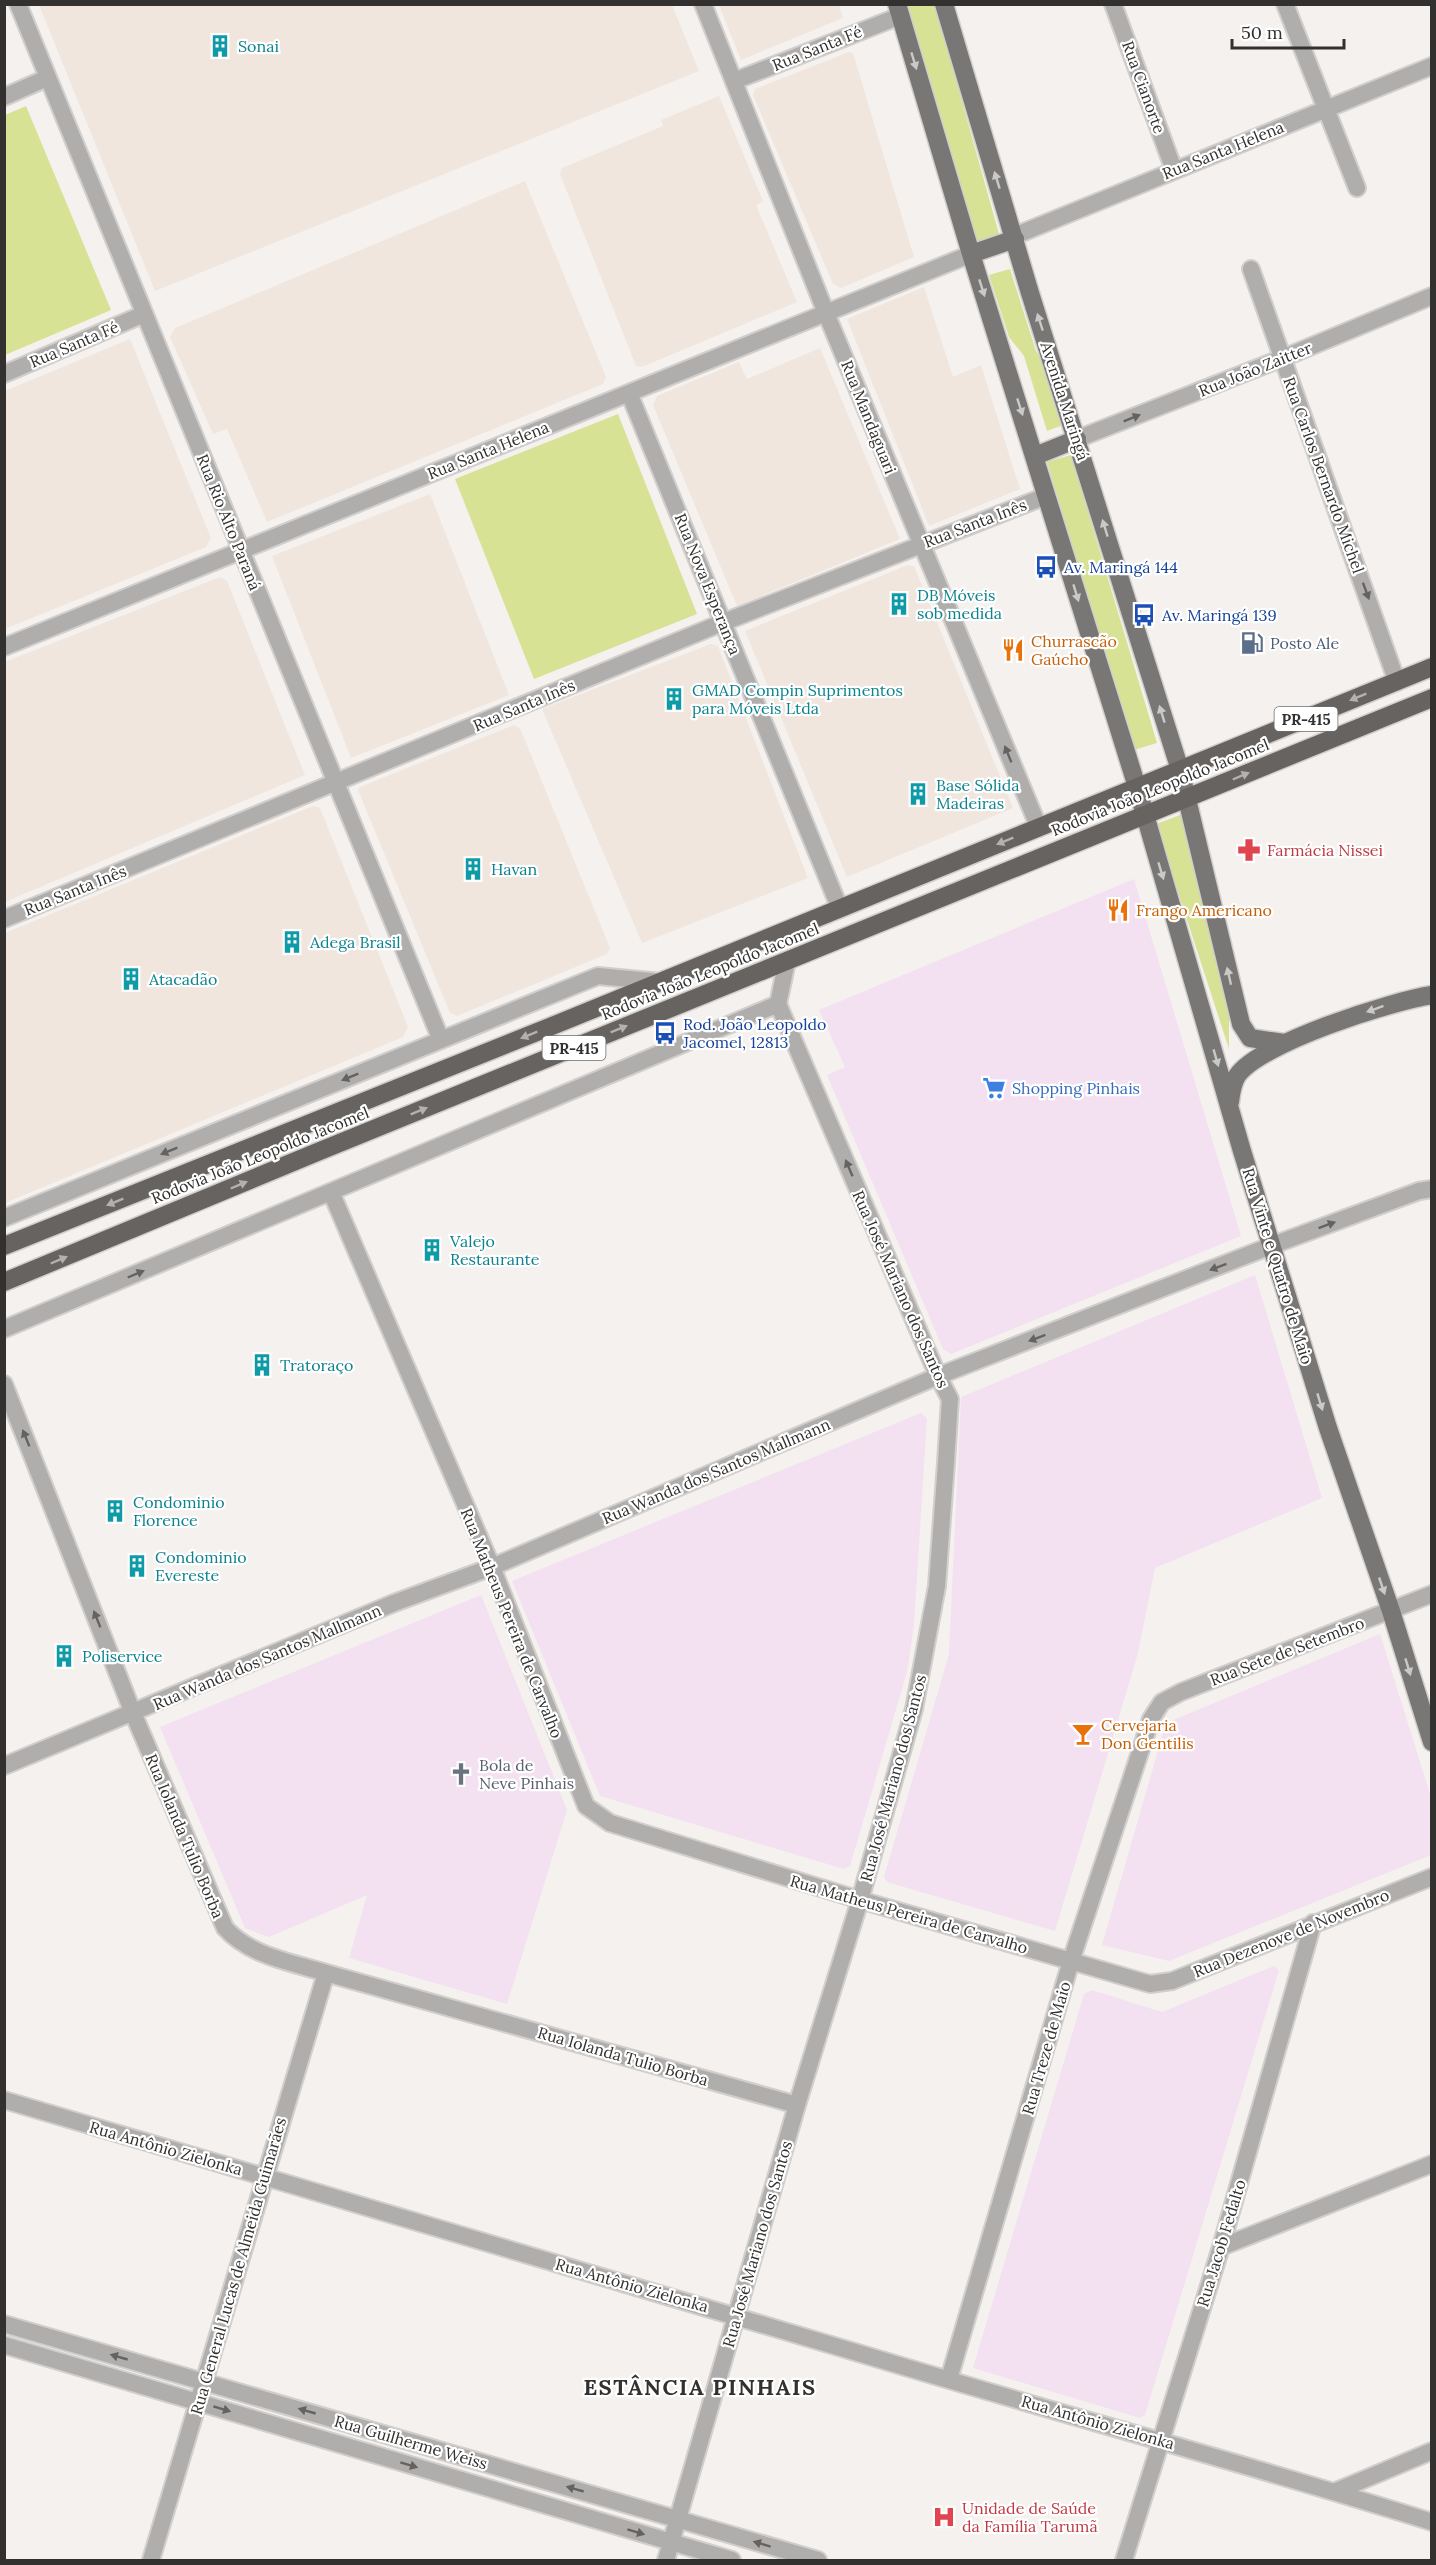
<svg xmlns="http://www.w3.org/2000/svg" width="1436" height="2565" font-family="Lora,serif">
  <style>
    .commercial { fill: #f3e1f1 }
    .built { fill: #f0e6de }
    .green { fill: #d8e295 }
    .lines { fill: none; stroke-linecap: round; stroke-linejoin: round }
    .minor-casing { stroke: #d1cecc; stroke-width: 20 }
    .major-casing { stroke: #d1cecc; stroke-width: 21 }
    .highway-casing { stroke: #d1cecc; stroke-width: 21 }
    .minor { stroke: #b0aead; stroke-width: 16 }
    .major { stroke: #797775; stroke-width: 18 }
    .highway { stroke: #666361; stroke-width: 18 }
    .oneway { fill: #c9c9c8 }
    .oneway2 { fill: #646362 }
    .oneway3 { fill: #b2b1b0 }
    .labels { text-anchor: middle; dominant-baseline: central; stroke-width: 4.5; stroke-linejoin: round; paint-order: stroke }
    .shield { fill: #fff; stroke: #706f6e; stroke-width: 1.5 }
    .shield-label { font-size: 15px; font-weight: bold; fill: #323130 }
    .culture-label { font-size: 16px; fill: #0d838f; stroke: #fff; text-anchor: start }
    .street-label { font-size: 16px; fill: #323130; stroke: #fff }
    .transit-label { font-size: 16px; fill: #164399; stroke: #fff; text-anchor: start }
    .food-label { font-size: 16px; fill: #c56008; stroke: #fff; text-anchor: start }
    .service-label { font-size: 16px; fill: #4e5e75; stroke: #fff; text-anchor: start }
    .health-label { font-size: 16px; fill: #be3a42; stroke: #fff; text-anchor: start }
    .shop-label { font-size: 16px; fill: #366cbe; stroke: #fff; text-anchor: start }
    .worship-label { font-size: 16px; fill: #5b616d; stroke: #fff; text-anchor: start }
    .district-label { font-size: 22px; font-weight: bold; letter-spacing: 1.5px; fill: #323130; stroke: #fff }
  </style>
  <rect width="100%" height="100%" fill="#f4f1ee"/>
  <path class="commercial" d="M1134,879L1241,1236L951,1354L943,1349L827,1075L845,1067L819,1010Z
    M1255,1275L1322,1498L1155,1568L1138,1653L1055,1931L887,1882L884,1877L949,1654L961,1397Z
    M921,1413L927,1418L914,1625L907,1672L850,1866L844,1869L600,1796L512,1581Z
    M481,1595L567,1810L507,2004L349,1958L367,1895L269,1937L245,1928L160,1727Z
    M1380,1634L1431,1797V1855L1169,1961L1102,1945L1166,1723Z
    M1274,1966L1279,1970L1145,2415L1140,2418L973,2368L1084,1994L1092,1990L1162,2012Z"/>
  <path class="built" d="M39,5H672L699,71L155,291Z
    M719,5H839L843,18L741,60Z
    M849,52L853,53L914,257L841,288L833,284L753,95L755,89Z
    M719,96L763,201L756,205L797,302L642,367L636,366L560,174L562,168L663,126L661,120Z
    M525,181L606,377L603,384L267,522L227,429L213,434L170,337L175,328Z
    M924,287L953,377L981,365L1020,489L929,526L847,319Z
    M130,339L211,538L206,547L5,629V391Z
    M820,348L900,539L737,606L653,405L657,396L739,362L747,379Z
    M430,494L509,695L351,758L272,556Z
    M908,565L914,566L1013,808L847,877L745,631Z
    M220,577L227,581L305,775L5,902V662Z
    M711,644L718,646L808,878L642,943L542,709Z
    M514,725L520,728L610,948L607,954L457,1016L450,1013L358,790L360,787Z
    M313,806L320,808L408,1027L403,1037L5,1203V933Z"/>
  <path class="green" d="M905,5H935L999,234L976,244Z
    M26,106L111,310L5,355V115Z
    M1010,269L1036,351L1047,367L1066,424L1047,431L1024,356L1009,337L989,275Z
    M618,414L697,614L534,679L455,479Z
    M1071,455L1157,743L1134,750L1047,462Z
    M1183,814L1229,995V1049L1156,824Z"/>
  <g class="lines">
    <g class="minor-casing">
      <path id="minor" d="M18,4L441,1040
        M703,4L826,313L1039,828
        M1113,4L1174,170
        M1285,4L1357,188
        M734,81L900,16
        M4,97L47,78
        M1014,236L1432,66
        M1251,269L1397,682
        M4,374L144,314
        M629,393L840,909
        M1077,439L1283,358L1432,296
        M4,647L971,254
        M4,919L724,622L1046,496
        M778,1004L787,961
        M331,1192L492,1567L586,1806L610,1823L860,1900L1150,1984L1172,1981L1432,1877
        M4,1218L598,976L661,982
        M4,1329L778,1004
        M4,1384L133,1713L225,1928C250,1956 291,1962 326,1973L797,2105
        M4,1766L394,1603L492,1567L938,1376L1273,1245L1419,1191L1432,1189
        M4,2100C291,2185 579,2269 865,2355C1053,2412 1244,2463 1432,2522
        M1221,2247L1432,2164
        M4,2324L818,2560
        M4,2345L732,2560
        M949,2379L1071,1961L1151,1719L1162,1702L1181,1692L1432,1594
        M1334,2492L1432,2451
        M151,2560L326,1973
        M666,2560L797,2105L860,1900L914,1709L937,1586L946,1463L950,1399L938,1376L778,1004
        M1124,2560L1221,2247L1313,1923"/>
    </g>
    <g class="major-casing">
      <path id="major" d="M897,4L971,254L1137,787L1242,1151L1328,1428L1391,1611L1432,1742
        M944,4L1030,293L1180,770L1241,1024L1250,1038L1284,1043
        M971,254L1015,239
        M1035,456L1077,439
        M1230,1102C1231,1093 1232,1084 1237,1076C1259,1043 1392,1001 1432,995"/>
    </g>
    <g class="highway-casing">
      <path id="highway" d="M4,1246L552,1026L1432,667
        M4,1282L315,1153L1432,698"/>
    </g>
    <use href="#minor" class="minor"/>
    <use href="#major" class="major"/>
    <use href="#highway" class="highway"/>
  </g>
  <defs><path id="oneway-solid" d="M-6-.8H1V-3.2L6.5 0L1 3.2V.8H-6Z" transform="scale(1.5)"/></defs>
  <g class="oneway">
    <use href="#oneway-solid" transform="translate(914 61) rotate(73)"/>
    <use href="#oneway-solid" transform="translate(997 180) rotate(-107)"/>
    <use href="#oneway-solid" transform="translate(982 288) rotate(72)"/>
    <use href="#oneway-solid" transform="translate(1040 322) rotate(-108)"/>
    <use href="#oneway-solid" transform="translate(1020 407) rotate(72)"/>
    <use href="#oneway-solid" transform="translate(1105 528) rotate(-107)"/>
    <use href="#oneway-solid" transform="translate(1076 593) rotate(73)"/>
    <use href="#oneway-solid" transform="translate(1162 714) rotate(-107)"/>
    <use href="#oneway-solid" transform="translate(1161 871) rotate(73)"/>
    <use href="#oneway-solid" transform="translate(1229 976) rotate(-103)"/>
    <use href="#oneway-solid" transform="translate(1375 1009) rotate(160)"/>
    <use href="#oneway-solid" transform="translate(1216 1058) rotate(74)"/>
    <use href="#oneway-solid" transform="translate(1320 1402) rotate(73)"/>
    <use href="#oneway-solid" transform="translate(1382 1586) rotate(71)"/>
    <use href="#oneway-solid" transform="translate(1408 1667) rotate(73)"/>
  </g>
  <g class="oneway2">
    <use href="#oneway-solid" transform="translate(1132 418) rotate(-22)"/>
    <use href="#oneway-solid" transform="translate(1366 591) rotate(70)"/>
    <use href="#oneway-solid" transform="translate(1008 754) rotate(-112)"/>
    <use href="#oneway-solid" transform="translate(350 1077) rotate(158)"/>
    <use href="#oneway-solid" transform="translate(169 1151) rotate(158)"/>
    <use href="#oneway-solid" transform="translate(849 1168) rotate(-113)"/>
    <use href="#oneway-solid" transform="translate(1327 1225) rotate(-20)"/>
    <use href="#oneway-solid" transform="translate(1218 1267) rotate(159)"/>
    <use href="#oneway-solid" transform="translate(136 1274) rotate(-23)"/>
    <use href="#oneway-solid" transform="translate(1037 1338) rotate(159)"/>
    <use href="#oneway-solid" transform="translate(26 1438) rotate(-112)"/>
    <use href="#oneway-solid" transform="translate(97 1619) rotate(-112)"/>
    <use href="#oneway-solid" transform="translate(119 2357) rotate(-164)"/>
    <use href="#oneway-solid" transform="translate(222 2409) rotate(17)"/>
    <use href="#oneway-solid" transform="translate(307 2411) rotate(-164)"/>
    <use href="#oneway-solid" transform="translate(409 2465) rotate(17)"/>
    <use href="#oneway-solid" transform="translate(575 2489) rotate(-164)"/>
    <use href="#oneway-solid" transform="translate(636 2532) rotate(17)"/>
    <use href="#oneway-solid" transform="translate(762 2544) rotate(-163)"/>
  </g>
  <g class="oneway3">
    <use href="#oneway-solid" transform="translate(1358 697) rotate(158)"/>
    <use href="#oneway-solid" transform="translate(1241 776) rotate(-23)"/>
    <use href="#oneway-solid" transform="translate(1005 841) rotate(158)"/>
    <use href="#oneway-solid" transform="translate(619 1029) rotate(-22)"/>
    <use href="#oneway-solid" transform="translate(529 1035) rotate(158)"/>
    <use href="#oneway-solid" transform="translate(419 1111) rotate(-22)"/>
    <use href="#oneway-solid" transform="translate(239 1185) rotate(-23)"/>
    <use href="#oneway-solid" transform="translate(115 1202) rotate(158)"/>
    <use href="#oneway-solid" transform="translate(59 1260) rotate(-23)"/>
  </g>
  <defs>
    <g id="building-bare" transform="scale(1.8)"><path d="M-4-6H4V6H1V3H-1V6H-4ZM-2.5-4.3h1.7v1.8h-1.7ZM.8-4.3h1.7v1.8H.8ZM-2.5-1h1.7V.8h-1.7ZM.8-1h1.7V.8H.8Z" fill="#0f9aa8" stroke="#fff" stroke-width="2.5" paint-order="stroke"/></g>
    <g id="bus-bare" transform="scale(1.8)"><path d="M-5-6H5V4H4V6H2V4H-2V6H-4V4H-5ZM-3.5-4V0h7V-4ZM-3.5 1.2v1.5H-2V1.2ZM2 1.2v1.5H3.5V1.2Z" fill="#1a4fb4" stroke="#fff" stroke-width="2.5" paint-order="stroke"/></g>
    <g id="fuel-bare" transform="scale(1.8)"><path d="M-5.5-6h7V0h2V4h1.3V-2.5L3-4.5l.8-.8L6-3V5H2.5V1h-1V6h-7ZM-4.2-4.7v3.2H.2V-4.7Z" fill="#5c6f8a" stroke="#fff" stroke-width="2.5" paint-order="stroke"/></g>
    <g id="restaurant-bare" transform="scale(1.8)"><path d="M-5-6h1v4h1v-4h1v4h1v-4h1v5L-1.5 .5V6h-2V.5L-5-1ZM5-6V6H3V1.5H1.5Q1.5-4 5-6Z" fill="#e8710a" stroke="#fff" stroke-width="2.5" paint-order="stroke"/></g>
    <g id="pharmacy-bare" transform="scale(1.8)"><path d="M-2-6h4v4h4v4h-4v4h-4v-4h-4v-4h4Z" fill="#e0444e" stroke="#fff" stroke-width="2.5" paint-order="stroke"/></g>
    <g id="supermarket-bare" transform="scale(1.8)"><path d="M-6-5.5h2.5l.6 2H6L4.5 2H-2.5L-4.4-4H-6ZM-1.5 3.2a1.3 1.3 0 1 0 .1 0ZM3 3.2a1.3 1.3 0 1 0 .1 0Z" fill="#3f7fe0" stroke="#fff" stroke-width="2.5" paint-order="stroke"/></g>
    <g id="bar-bare" transform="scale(1.8)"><path d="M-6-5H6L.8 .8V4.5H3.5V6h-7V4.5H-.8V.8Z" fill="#e8710a" stroke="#fff" stroke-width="2.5" paint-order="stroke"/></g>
    <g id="church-bare" transform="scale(1.8)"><path d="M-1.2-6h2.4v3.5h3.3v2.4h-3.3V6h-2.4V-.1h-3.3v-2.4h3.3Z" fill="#6b7280" stroke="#fff" stroke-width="2.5" paint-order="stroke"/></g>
    <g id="hospital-bare" transform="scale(1.8)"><path d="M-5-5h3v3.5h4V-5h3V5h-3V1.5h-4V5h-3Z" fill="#e0444e" stroke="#fff" stroke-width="2.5" paint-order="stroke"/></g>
  </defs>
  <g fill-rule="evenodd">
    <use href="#building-bare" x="220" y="46"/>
    <use href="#bus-bare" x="1046" y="567"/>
    <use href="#building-bare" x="899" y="604"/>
    <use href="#bus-bare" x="1144" y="615"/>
    <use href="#fuel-bare" x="1252" y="643"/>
    <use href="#restaurant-bare" x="1013" y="650"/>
    <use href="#building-bare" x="674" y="699"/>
    <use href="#building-bare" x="918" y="794"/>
    <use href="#pharmacy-bare" x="1249" y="850"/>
    <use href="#building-bare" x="473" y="869"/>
    <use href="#restaurant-bare" x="1118" y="910"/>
    <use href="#building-bare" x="292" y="942"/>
    <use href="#building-bare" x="131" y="979"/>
    <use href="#bus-bare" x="665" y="1033"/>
    <use href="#supermarket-bare" x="994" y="1088"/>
    <use href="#building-bare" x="432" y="1250"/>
    <use href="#building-bare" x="262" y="1365"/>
    <use href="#building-bare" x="115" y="1511"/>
    <use href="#building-bare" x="137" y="1566"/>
    <use href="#building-bare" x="64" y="1656"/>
    <use href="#bar-bare" x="1083" y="1734"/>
    <use href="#church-bare" x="461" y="1774"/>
    <use href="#hospital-bare" x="944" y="2517"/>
  </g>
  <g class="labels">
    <g class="shield">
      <rect x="1274.5" y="707" width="63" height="24" rx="4.5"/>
      <rect x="542.5" y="1036" width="63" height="24" rx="4.5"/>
    </g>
    <g class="shield-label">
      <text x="1306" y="719">PR-415</text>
      <text x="574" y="1048">PR-415</text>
    </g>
    <g class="culture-label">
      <text x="238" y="46">Sonai</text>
      <text x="917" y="595">DB Móveis<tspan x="917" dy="18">sob medida</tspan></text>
      <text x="692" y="690">GMAD Compin Suprimentos<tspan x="692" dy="18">para Móveis Ltda</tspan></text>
      <text x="936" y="785">Base Sólida<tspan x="936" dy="18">Madeiras</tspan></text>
      <text x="491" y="869">Havan</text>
      <text x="310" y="942">Adega Brasil</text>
      <text x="149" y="979">Atacadão</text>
      <text x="450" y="1241">Valejo<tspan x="450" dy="18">Restaurante</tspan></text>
      <text x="280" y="1365">Tratoraço</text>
      <text x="133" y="1502">Condominio<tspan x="133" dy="18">Florence</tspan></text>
      <text x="155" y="1557">Condominio<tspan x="155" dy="18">Evereste</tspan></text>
      <text x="82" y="1656">Poliservice</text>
    </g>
    <g class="street-label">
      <text transform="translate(817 48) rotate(-22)">Rua Santa Fé</text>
      <text transform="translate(1144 87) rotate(70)">Rua Cianorte</text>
      <text transform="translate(1223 150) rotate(-22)">Rua Santa Helena</text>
      <text transform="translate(74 344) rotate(-23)">Rua Santa Fé</text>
      <text transform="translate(1255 369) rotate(-22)">Rua João Zaitter</text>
      <text transform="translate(1065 401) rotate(72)">Avenida Maringá</text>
      <text transform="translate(869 417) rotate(68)">Rua Mandaguari</text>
      <text transform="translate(488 450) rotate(-22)">Rua Santa Helena</text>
      <text transform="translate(1324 475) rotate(70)">Rua Carlos Bernardo Michel</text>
      <text transform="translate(229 522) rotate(68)">Rua Rio Alto Paraná</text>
      <text transform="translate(975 523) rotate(-21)">Rua Santa Inês</text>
      <text transform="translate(708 584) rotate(68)">Rua Nova Esperança</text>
      <text transform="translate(524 705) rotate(-23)">Rua Santa Inês</text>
      <text transform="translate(1160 787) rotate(-22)">Rodovia João Leopoldo Jacomel</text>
      <text transform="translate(75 890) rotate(-22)">Rua Santa Inês</text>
      <text transform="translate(710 971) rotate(-22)">Rodovia João Leopoldo Jacomel</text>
      <text transform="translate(260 1155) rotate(-22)">Rodovia João Leopoldo Jacomel</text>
      <text transform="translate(1278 1266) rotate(73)">Rua Vinte e Quatro de Maio</text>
      <text transform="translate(901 1289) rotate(66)">Rua José Mariano dos Santos</text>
      <text transform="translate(716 1471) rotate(-23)">Rua Wanda dos Santos Mallmann</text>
      <text transform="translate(512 1623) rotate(68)">Rua Matheus Pereira de Carvalho</text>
      <text transform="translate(1287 1651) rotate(-21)">Rua Sete de Setembro</text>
      <text transform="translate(267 1657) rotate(-23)">Rua Wanda dos Santos Mallmann</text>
      <text transform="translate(893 1778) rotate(-75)">Rua José Mariano dos Santos</text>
      <text transform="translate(185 1836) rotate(67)">Rua Iolanda Tulio Borba</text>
      <text transform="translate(909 1914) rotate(16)">Rua Matheus Pereira de Carvalho</text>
      <text transform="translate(1291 1933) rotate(-22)">Rua Dezenove de Novembro</text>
      <text transform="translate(1046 2048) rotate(-74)">Rua Treze de Maio</text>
      <text transform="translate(623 2056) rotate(16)">Rua Iolanda Tulio Borba</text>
      <text transform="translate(166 2148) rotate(16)">Rua Antônio Zielonka</text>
      <text transform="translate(1221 2243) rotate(-73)">Rua Jacob Fedalto</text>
      <text transform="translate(757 2244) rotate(-74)">Rua José Mariano dos Santos</text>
      <text transform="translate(238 2266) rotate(-74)">Rua General Lucas de Almeida Guimarães</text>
      <text transform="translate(632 2285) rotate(16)">Rua Antônio Zielonka</text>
      <text transform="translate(1098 2422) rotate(16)">Rua Antônio Zielonka</text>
      <text transform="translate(411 2442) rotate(16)">Rua Guilherme Weiss</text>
    </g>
    <g class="transit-label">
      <text x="1064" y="567">Av. Maringá 144</text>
      <text x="1162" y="615">Av. Maringá 139</text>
      <text x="683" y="1024">Rod. João Leopoldo<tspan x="683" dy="18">Jacomel, 12813</tspan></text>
    </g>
    <g class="food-label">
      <text x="1031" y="641">Churrascão<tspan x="1031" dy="18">Gaúcho</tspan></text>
      <text x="1136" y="910">Frango Americano</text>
      <text x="1101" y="1725">Cervejaria<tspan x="1101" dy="18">Don Gentilis</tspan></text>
    </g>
    <g class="service-label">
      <text x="1270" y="643">Posto Ale</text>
    </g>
    <g class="health-label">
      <text x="1267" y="850">Farmácia Nissei</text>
      <text x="962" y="2508">Unidade de Saúde<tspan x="962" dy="18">da Família Tarumã</tspan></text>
    </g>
    <g class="shop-label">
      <text x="1012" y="1088">Shopping Pinhais</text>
    </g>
    <g class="worship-label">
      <text x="479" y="1765">Bola de<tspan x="479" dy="18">Neve Pinhais</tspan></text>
    </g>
    <g class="district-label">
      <text x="700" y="2387">ESTÂNCIA PINHAIS</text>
    </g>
  </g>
  <rect width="1436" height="2565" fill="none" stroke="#323130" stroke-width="12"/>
  <path d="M1232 39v9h112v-9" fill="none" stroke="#323130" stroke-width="3"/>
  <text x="1241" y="39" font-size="18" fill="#323130" stroke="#ffffff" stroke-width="4.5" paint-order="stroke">50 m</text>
</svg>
